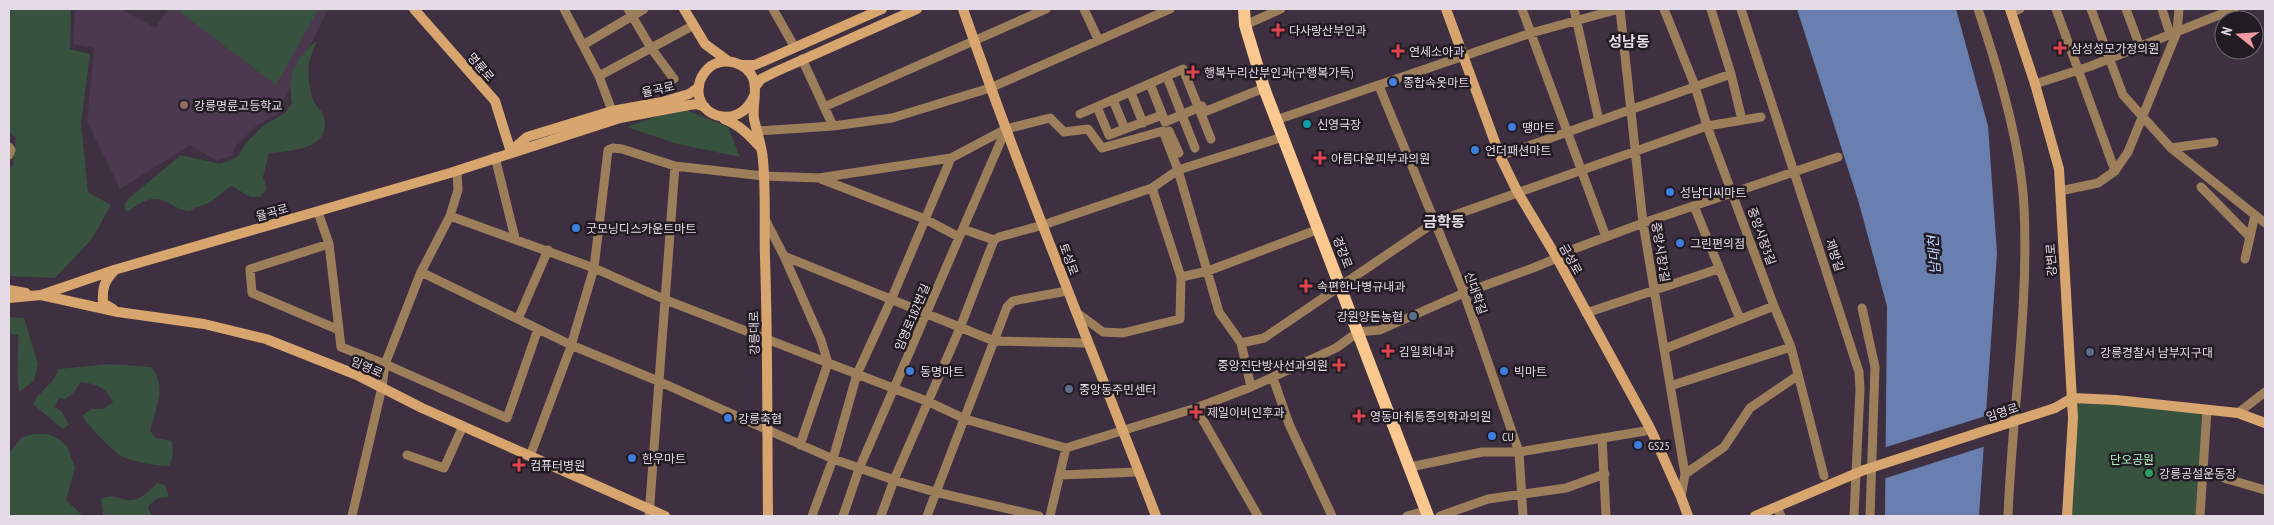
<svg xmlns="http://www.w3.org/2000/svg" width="2274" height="525" font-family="'PT Sans Narrow','Noto Sans KR',sans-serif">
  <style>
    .built { fill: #4c394f }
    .green { fill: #37523e }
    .water { fill: #697faf }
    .pier { fill: #3f3041 }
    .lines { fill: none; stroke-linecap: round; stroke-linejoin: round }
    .street { stroke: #9d7e5b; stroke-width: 9 }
    .secondary { stroke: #d7a56d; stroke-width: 10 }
    .primary { stroke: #fac78e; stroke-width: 12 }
    .secondary-bridge { stroke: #d7a56d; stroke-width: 10 }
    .health-dot { fill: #e0444e; stroke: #221b23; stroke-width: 2 }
    .shop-dot { fill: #3f7fe0; stroke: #221b23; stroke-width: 2 }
    .education-dot { fill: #8d6e63; stroke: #221b23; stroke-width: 2 }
    .culture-dot { fill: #0f9aa8; stroke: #221b23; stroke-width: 2 }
    .service-dot { fill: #5c6f8a; stroke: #221b23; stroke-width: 2 }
    .leisure-dot { fill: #2e9e5b; stroke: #221b23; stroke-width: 2 }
    .labels { text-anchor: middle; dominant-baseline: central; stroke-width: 5; stroke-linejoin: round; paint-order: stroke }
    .poi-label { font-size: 12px; fill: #e5dbe6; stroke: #221b23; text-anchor: start }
    .street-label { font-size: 12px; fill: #e5dbe6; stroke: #221b23 }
    .park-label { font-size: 12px; fill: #abf6bc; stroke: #221b23 }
    .water-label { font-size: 14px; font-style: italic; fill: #bcd1fd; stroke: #221b23 }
    .quarter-label { font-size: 15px; font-weight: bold; fill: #e5dbe6; stroke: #221b23 }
  </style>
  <rect width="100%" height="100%" fill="#3f3041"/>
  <path class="built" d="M75,9H121L155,28L169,9H328L277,114L256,126L236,146L232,155L217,161L190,145L120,189L87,121L94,48L73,44Z"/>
  <path class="green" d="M9,9H71L70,49L90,54L81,123L88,192L111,205L92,239L55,278L9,276V169L13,165L16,138L9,132Z
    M182,9H316L318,10L276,85L180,12Z
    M316,41C315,48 312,52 310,59C307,70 309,86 312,97C314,105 322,110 324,117C332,149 291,151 269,153L263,177L267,189L260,197H250L232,186C223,190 217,199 208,203C201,206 196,207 189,211C179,210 175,206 167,202C151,194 140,203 127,212L124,206L129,198L181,155L220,164L229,161L238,156L246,143L263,126L285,113L292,103C287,72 294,62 316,41Z
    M681,108L728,127L740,157L678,144L627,127Z
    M9,317L24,318L38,364L34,381L19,392C16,373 19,354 18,335L9,334Z
    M111,364L151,367C168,387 155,409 150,431L156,438L172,441L173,456L169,466C157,466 134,462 123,457C112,451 89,426 82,416L91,409H104L113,402C106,388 97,384 81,382L73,393L65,399L59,398L55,407L62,412L69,425L63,429L33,404L36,398L54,379L59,369Z
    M2072,398L2207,410L2200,516H2069Z
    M33,434H48L59,439L67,446L75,468L66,500L83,516H9V454L21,438Z
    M157,483L165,485L169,497L158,498L148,506L151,516H103L101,499C116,492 120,502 133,500C143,498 150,490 157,483Z"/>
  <path class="water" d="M1797,9H1956L1988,126L1997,253L1979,516H1885L1887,306L1858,200Z"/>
  <path class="pier" d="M1989,415L1986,446L1883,479V448Z"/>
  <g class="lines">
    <path class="street" d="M564,9L599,76L612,111
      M628,9L651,48L674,79
      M773,9L794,46
      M1084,9L1098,39
      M1522,9L1606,237
      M1574,9L1599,121
      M1620,9L1643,223L1685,474L1681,497
      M1664,9L1695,86L1707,126L1774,306L1791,347L1824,476
      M1711,9L1731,74L1742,120
      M1741,9L1859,372L1860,389L1854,516
      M1978,9C1998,68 2021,145 2024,207C2029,310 2012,413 2008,516
      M2056,9L2115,171
      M2091,9L2123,95L2171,148L2265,223
      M2126,9L2140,47
      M2162,9L2170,34
      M2011,13L2020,9
      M1245,25L1281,9
      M583,45L644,9
      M802,59L833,126
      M599,76L694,25
      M1167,77L1195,148
      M1150,84L1164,119
      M2035,84L2091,66L2234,9
      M1379,86L1464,293L1519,452L1523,516
      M1131,93L1143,123
      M1113,100L1125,129
      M824,107L1046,9
      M1097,107L1109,135L1162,115L1165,122L1202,106L1204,112L1264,88
      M1080,114L1183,69L1211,139
      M1276,120L1531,33L1619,9
      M758,131L833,126L892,118L990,88L1170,9
      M1169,131L1179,153
      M9,147L11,150L9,155
      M2171,148L2214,142
      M1500,156L1731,74
      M495,157L515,238
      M821,179L925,219L959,237
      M2201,187L2250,237
      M1152,188L1181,277L1208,271L1319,229
      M2060,191L2098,183L2115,171L2128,152L2177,32L2179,9
      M1694,206L1740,319
      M318,212L329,244L341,347L385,364L507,418L538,329
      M450,216L594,268L666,300L929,402L965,419L1066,448L1196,408L1251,387L1336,348L1358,332L1380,330L1464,293L1533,268L1557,258L1566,252L1643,223L1838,157
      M765,219L784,256L821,340L828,363L800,445
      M963,229L994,240
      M329,244L250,269L252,293L339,330
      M784,256L994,341L1087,343
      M2245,259L2255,215
      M421,272L571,345L658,381L833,459L897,481L935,492L1039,516
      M1862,308L1875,367L1870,516
      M1076,312L1103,332L1123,333L1180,319L1181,277
      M1586,313L1718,269
      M518,319L548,250
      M1241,343L1264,338L1435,222L1707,126L1761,117
      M1664,349L1774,306
      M1273,378L1289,424L1332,516
      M1670,386L1791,347
      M1196,408L1258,516
      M2238,413L2265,392
      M1602,438L1606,516
      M407,455L444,468L463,426
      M530,456L570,349L594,268L608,150L613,148L622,149L675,166L764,176L819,178L951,158L1006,129L1050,118L1064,132L1088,129L1102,148L1163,131L1178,170L1219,312L1241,343L1251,387
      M1410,467L1482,452H1519L1651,430
      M2203,472L2265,490
      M1685,474L1724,447L1750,408L1797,376
      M1060,475L1138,472
      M1777,507L1781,516
      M352,516L382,387L385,364L421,272L450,216L458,190L457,171
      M649,516L675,166
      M812,516L833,459L857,374L891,300L951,158
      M843,516L859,469L1006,129
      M881,516L894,480L960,328L994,240L999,237L1043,225L1152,188L1178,170L1283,137
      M927,516L1007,307L1013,301L1067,291
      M1050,516L1066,448
      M1407,516L1426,511
      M1440,516L1488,499L1566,488L1605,474
      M2200,516L2207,410"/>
    <path class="secondary" d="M414,9L495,101L511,152
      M684,9L705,44L728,61
      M963,9C1022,180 1091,347 1156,516
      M1446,9L1500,156L1517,191L1557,258L1651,430L1681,497L1688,516
      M2010,9L2035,84L2059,169L2073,418L2067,516
      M741,65H755L882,9
      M755,87L761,79L775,72L917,9
      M754,96C739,133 689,116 700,81C702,75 706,70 711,66C725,57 746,62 753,78C758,91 752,106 754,119C757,133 762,146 763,160C766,192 764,226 765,258C768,344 767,430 768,516
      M724,119C740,125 749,135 761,148
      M511,151L527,137L612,111L662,102L689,94L699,87
      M9,290L26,293
      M41,295L118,312L204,324L266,339L357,375L422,408L665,516
      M9,298L41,295L114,270L450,173L620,118L689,105L697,104L705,107
      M113,309L103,303C102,289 104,281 114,271
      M2055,408L2072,398L2116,400L2238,413L2265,423
      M1755,516L1864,470"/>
    <path class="primary" d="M1244,9L1245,25L1264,88L1428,516"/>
    <path class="secondary-bridge" d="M1864,470L2055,408"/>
  </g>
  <g class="health-dot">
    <path d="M1275.5 22.5h5v5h5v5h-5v5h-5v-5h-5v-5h5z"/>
    <path d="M2057.5 40.5h5v5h5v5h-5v5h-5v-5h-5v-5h5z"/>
    <path d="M1395.5 43.5h5v5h5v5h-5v5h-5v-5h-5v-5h5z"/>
    <path d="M1190.5 64.5h5v5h5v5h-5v5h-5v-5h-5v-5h5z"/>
    <path d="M1317.5 150.5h5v5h5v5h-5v5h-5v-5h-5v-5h5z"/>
    <path d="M1303.5 278.5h5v5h5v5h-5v5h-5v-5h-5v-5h5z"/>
    <path d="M1385.5 343.5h5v5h5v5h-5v5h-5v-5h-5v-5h5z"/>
    <path d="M1336.5 357.5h5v5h5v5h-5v5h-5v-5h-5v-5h5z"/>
    <path d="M1193.5 404.5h5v5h5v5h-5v5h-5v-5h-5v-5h5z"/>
    <path d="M1356.5 408.5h5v5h5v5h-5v5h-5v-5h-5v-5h5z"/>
    <path d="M516.5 457.5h5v5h5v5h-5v5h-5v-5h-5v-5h5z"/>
  </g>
  <g class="shop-dot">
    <circle cx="1393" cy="82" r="5"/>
    <circle cx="1512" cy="127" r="5"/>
    <circle cx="1475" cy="150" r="5"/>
    <circle cx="1670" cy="192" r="5"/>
    <circle cx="576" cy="228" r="5"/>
    <circle cx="1680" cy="243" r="5"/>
    <circle cx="910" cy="371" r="5"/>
    <circle cx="1504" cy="371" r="5"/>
    <circle cx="728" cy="418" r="5"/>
    <circle cx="1492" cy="436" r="5"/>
    <circle cx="1638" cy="445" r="5"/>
    <circle cx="632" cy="458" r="5"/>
  </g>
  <circle class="education-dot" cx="184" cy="105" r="5"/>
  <circle class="culture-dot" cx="1307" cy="124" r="5"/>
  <g class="service-dot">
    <circle cx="1413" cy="316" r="5"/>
    <circle cx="2090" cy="352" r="5"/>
    <circle cx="1069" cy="389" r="5"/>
  </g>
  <circle class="leisure-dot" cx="2149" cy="473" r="5"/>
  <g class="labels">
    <g class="poi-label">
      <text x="1289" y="30">다사랑산부인과</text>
      <text x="2071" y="48">삼성성모가정의원</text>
      <text x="1409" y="51">연세소아과</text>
      <text x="1204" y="72">행복누리산부인과(구행복가득)</text>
      <text x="1403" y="82">종합속옷마트</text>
      <text x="194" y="105">강릉명륜고등학교</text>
      <text x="1317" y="124">신영극장</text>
      <text x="1522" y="127">땡마트</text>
      <text x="1485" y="150">언더패션마트</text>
      <text x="1331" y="158">아름다운피부과의원</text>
      <text x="1680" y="192">성남디씨마트</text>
      <text x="586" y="228">굿모닝디스카운트마트</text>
      <text x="1690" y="243">그린편의점</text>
      <text x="1317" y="286">속편한나병규내과</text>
      <text x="1403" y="316" text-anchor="end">강원양돈농협</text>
      <text x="1399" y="351">김일회내과</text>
      <text x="2100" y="352">강릉경찰서 남부지구대</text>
      <text x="1328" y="365" text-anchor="end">중앙진단방사선과의원</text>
      <text x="920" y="371">동명마트</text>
      <text x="1514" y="371">빅마트</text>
      <text x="1079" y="389">중앙동주민센터</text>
      <text x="1207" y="412">제일이비인후과</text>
      <text x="1370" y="416">영동마취통증의학과의원</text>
      <text x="738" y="418">강릉축협</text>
      <text x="1502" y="436">CU</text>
      <text x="1648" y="445">GS25</text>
      <text x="642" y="458">한우마트</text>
      <text x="530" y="465">컴퓨터병원</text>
      <text x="2159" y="473">강릉공설운동장</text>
    </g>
    <g class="street-label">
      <text transform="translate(481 67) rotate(49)">명륜로</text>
      <text transform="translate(658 89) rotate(-13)">율곡로</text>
      <text transform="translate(272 212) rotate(-16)">율곡로</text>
      <text transform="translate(1762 236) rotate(70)">중앙시장3길</text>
      <text transform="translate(1343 252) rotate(69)">경강로</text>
      <text transform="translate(1661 252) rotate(81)">중앙시장2길</text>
      <text transform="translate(1835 255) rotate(72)">제방길</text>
      <text transform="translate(1069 259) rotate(70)">토성로</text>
      <text transform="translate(1571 259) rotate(61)">금성로</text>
      <text transform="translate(2051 260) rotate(-93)">강변로</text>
      <text transform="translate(1476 293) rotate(70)">신대학길</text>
      <text transform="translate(912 317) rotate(-67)">임영로182번길</text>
      <text transform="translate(754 333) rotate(-91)">강릉대로</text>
      <text transform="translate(367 367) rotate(24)">임영로</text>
      <text transform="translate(2002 412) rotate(-18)">임영로</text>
    </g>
    <g class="park-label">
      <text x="2132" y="459">단오공원</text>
    </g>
    <g class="water-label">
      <text transform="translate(1934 255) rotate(-94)">남대천</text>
    </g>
    <g class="quarter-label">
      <text x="1629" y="41">성남동</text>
      <text x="1444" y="221">금학동</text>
    </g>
  </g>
  <rect width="2274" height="525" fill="none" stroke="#e5dbe6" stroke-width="20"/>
  <g transform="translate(2239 35) rotate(287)"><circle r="24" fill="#221b23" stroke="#706871"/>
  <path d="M0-4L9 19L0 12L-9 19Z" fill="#f49aa1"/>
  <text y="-8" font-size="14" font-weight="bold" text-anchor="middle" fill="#e5dbe6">N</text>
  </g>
</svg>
